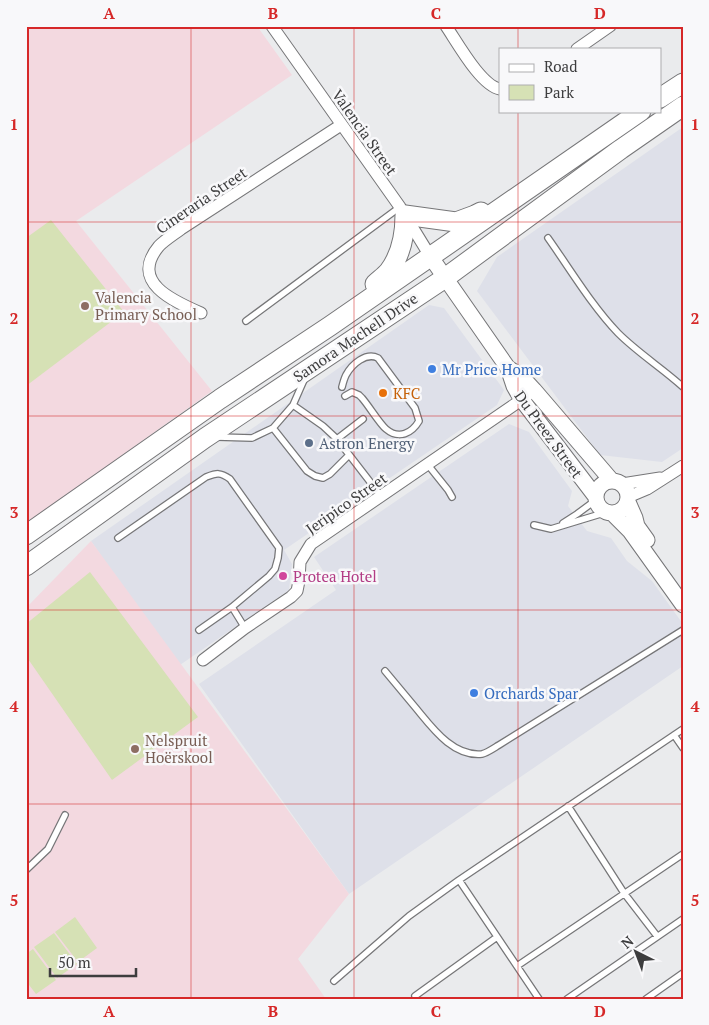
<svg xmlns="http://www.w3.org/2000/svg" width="709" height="1025" font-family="'PT Serif',serif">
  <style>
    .built { fill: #dee0e9 }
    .education { fill: #f3d9e0 }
    .green { fill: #d6e1b5 }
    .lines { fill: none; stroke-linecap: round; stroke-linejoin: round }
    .service-casing { stroke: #767678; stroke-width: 8 }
    .minor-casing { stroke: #767678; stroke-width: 13 }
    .tertiary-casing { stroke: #767678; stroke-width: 17 }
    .primary-casing { stroke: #767678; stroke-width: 21 }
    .service { stroke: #fff; stroke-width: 5.5 }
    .minor { stroke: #fff; stroke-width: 11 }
    .tertiary { stroke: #fff; stroke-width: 15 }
    .primary { stroke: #fff; stroke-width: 19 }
    .grid { fill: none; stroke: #d62828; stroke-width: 1; stroke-opacity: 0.55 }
    .education-dot { fill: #8d6e63; stroke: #f8f8fa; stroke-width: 2 }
    .shop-dot { fill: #3f7fe0; stroke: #f8f8fa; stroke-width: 2 }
    .food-dot { fill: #e8710a; stroke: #f8f8fa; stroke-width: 2 }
    .service-dot { fill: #5c6f8a; stroke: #f8f8fa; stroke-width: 2 }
    .hotel-dot { fill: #d1479c; stroke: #f8f8fa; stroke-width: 2 }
    .labels { text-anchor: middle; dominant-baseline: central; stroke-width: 5; stroke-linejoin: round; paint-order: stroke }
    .street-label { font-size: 15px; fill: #3d3d3e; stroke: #f8f8fa }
    .education-label { font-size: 15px; fill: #785e54; stroke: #f8f8fa; text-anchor: start }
    .shop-label { font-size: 15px; fill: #366cbe; stroke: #f8f8fa; text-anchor: start }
    .food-label { font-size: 15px; fill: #c56008; stroke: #f8f8fa; text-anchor: start }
    .service-label { font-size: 15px; fill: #4e5e75; stroke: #f8f8fa; text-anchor: start }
    .hotel-label { font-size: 15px; fill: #b23c85; stroke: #f8f8fa; text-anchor: start }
    .neatline { fill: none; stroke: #d62828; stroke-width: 2 }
    .grid-label { font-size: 16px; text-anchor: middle; font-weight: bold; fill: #d62828 }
  </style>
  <rect width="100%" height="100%" fill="#eaebed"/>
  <path class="built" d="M683,127V448L662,462L600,455L477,291L497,257Z
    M429,305L444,308L504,390L497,405L284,550L292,564L289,590L177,667L91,541Z
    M509,424L529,432L572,491L568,506L587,531L611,538L627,561L652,581L683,624V666L349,894L199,684L336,590L314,557Z"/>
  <path class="education" d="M26,26H257L292,75L76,221L212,391L26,524Z
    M91,541L349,894L298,959L326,999H26V608Z"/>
  <path class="green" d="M51,220L124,312L26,386V238Z
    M90,572L198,717L112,780L26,656V624Z
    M75,917L97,948L78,962L55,932Z
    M54,933L77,964L57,978L34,947Z
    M33,949L56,980L36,994L26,981V954Z"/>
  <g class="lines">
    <g class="service-casing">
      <path id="service" d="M548,238C570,269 592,306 618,333C638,353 662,368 683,387
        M246,321L400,207
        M342,387C343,383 344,379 346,375C352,364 366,352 378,358L415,408L419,421C412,433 399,440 386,429C379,423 369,406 362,398L359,395L352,392L345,396
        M293,405L323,426L337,439L381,496
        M273,428L307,471L315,476L323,478L330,474L349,455
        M217,437L252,438L273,428L293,405L304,380
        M337,439L363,419
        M428,465L448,490L452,497
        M563,523L577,514L596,500
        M534,525L551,529L607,512
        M118,538L206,477C217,473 220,472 230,479L279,548L278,558L275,569L269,576L232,607L199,630
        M232,607L245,628
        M385,671C395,683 405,695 415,707C431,726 452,757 482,754C487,753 494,748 499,745L683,630
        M674,735L683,748
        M568,806L624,893L657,936
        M26,870L48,849L65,815
        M459,880L539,999
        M517,966L683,854
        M334,981L409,916L459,880L683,729
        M415,996L497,937
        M567,999L683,919
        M646,999L683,973"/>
    </g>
    <g class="minor-casing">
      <path id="minor" d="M272,26L400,207L430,256
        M446,26C457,42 481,86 500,89
        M577,49L610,26
        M201,313C173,301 129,282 159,246C165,240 173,235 181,229L341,125
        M622,484L660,478
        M628,497L647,489L683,466
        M203,660L245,628L291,597L297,591L299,581L300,562L311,544L527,396"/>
    </g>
    <g class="tertiary-casing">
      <path id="tertiary" d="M430,256L508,368L514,386L522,400L596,497
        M508,368L522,377L534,390L612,481
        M596 497a16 16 0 1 1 32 0a16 16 0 1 1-32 0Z
        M628,502L635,518L637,526L647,540
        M612,513L630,531L683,605"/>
    </g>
    <g class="primary-casing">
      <path id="primary" d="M660,98L683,83
        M375,284C379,280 385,276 389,271C401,255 405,234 405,215L456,222L475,215L481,212
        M26,535L220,399L330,326L641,111
        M26,566L205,438L445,278L621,149L683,106"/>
    </g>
    <use href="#service" class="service"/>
    <use href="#minor" class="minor"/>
    <use href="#tertiary" class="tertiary"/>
    <use href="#primary" class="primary"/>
  </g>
  <path class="grid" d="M191,26V999M354,26V999M518,26V49M518,111V999M26,222H683M26,416H683M26,610H683M26,804H683"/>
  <g class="education-dot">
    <circle cx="85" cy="306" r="5"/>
    <circle cx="135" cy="749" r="5"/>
  </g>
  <g class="shop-dot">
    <circle cx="432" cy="369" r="5"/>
    <circle cx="474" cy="693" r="5"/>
  </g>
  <circle class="food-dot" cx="383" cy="393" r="5"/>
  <circle class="service-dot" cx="309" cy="443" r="5"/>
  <circle class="hotel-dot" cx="283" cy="576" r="5"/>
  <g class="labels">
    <g class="street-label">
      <text transform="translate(365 132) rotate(55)">Valencia Street</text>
      <text transform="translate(201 200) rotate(-34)">Cineraria Street</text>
      <text transform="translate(355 337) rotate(-34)">Samora Machell Drive</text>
      <text transform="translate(549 434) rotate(54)">Du Preez Street</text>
      <text transform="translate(346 503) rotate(-35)">Jeripico Street</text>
    </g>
    <g class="education-label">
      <text x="95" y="297">Valencia<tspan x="95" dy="17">Primary School</tspan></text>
      <text x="145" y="740">Nelspruit<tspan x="145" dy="17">Hoërskool</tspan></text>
    </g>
    <g class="shop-label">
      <text x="442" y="369">Mr Price Home</text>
      <text x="484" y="693">Orchards Spar</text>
    </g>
    <g class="food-label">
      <text x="393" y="393">KFC</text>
    </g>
    <g class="service-label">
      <text x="319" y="443">Astron Energy</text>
    </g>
    <g class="hotel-label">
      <text x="293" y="576">Protea Hotel</text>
    </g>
  </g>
  <rect width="709" height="1025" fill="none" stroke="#f8f8fa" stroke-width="55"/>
  <rect x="499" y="48" width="162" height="65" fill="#f8f8fa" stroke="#adadaf"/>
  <rect x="509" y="64" width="25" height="8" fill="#ffffff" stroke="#adadaf"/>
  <text x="544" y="72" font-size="15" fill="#3d3d3e">Road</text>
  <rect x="509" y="85" width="25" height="15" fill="#d6e1b5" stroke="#adadaf"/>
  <text x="544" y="98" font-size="15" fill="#3d3d3e">Park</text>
  <g transform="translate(636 952) rotate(318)" stroke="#f8f8fa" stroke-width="4" paint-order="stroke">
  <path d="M0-4L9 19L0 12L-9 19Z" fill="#3d3d3e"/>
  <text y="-8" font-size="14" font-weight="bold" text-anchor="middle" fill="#3d3d3e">N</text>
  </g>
  <path d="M50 968v8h86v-8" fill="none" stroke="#3d3d3e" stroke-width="2.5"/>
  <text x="58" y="968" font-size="15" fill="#3d3d3e" stroke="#f8f8fa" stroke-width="4" paint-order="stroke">50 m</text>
  <rect x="28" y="28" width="654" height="970" class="neatline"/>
  <g class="grid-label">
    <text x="109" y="19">A</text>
    <text x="273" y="19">B</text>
    <text x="436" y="19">C</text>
    <text x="600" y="19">D</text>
    <text x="14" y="130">1</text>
    <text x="695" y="130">1</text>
    <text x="14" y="324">2</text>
    <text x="695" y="324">2</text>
    <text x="14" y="518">3</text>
    <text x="695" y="518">3</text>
    <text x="14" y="712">4</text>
    <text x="695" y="712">4</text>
    <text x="14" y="906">5</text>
    <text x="695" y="906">5</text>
    <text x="109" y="1017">A</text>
    <text x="273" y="1017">B</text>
    <text x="436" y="1017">C</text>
    <text x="600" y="1017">D</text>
  </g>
</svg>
